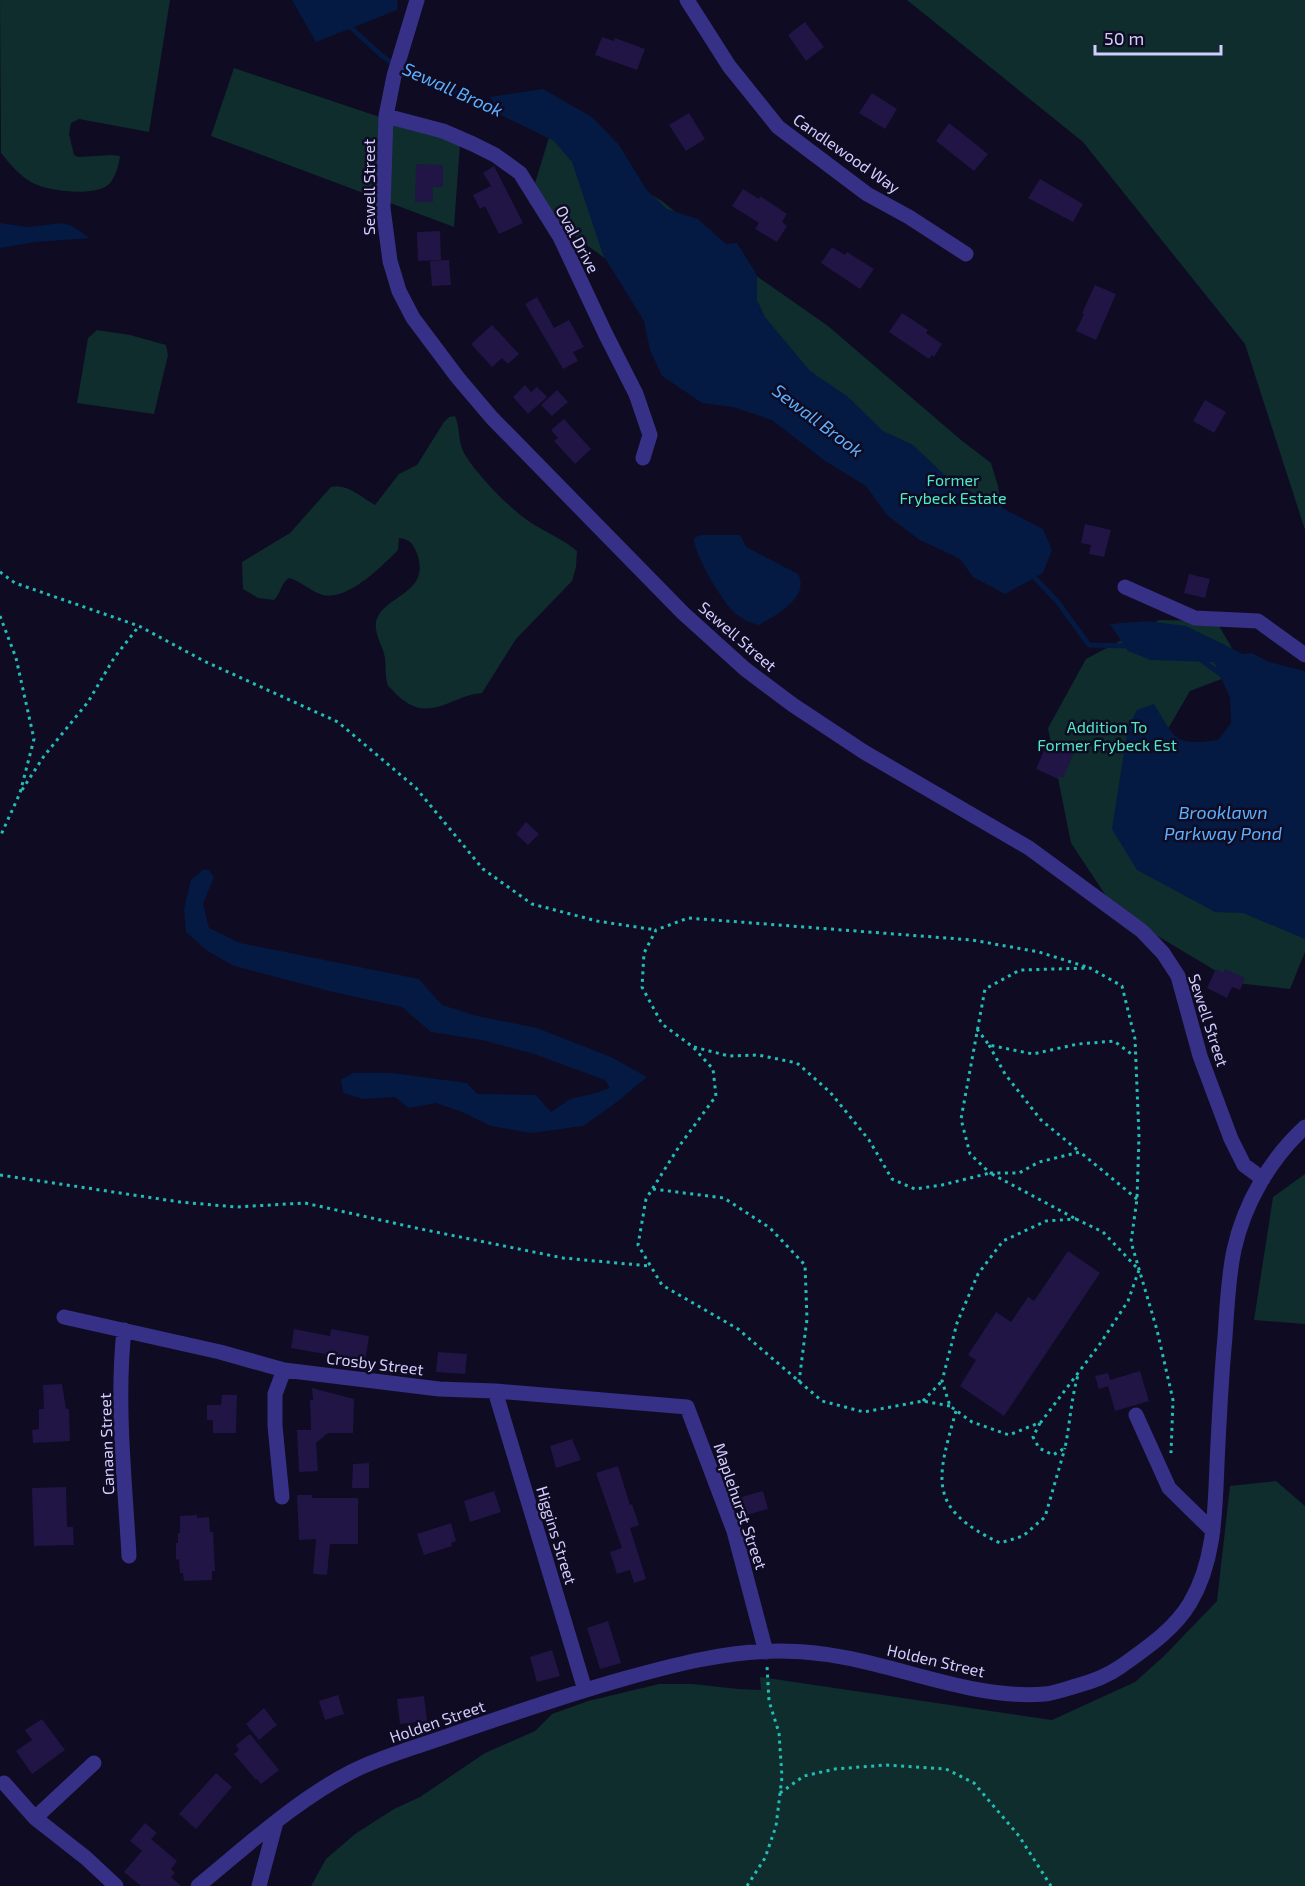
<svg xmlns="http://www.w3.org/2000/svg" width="1305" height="1886" font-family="'Exo 2',sans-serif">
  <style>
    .green { fill: #0e2d2c }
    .water { fill: #041a42 }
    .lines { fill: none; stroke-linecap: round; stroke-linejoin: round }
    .stream { stroke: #041a42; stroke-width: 5 }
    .building { fill: #201545 }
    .path { stroke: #22beb6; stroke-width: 3; stroke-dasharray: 3 4.5; stroke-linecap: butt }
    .minor { stroke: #363186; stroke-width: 15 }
    .labels { text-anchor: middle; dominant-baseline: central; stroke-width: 5; stroke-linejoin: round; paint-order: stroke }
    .street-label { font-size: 16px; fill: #d3cdff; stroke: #0f0b22 }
    .park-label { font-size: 16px; fill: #4debc5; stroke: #0f0b22 }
    .water-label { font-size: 18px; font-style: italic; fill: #5bb1ff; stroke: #0f0b22 }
  </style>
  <rect width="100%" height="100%" fill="#0f0b22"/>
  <path class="green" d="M0,0H170L149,132L79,119L71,123L69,134L74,155L78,157L112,155L120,156C119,165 115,179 108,185C93,197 46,191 31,182C19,175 10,164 1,153Z
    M907,0H1305V530L1245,344L1083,142Z
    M234,68L460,144L454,227L211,136Z
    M550,134L662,201L731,258L828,326L961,440L991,463L998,486L1002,511L996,530L706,332L529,203Z
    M97,330L130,335L166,345L168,355L154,414L77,403L88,338Z
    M455,416C460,427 458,440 463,451C473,471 511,510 530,522C545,532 563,539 577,551L576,567L572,581L516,639L482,693C454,695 433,720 406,702C399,698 394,691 388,686C385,677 386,668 385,658C383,646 374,634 376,622C382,594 434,595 416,551C412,542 408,539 399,538L398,550C382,566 348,601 323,595C311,592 301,581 289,578C281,583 281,593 274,600L258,598L243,589L242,562L290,533L331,487C347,483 362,498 375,505L399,474L417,465L444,422L449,417Z
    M1159,620L1216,621L1245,670L1190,691L1165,734L1305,919V952L1290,989L1236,983L1116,911L1071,843L1048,728L1086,659Z
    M1305,1174V1324L1254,1320L1273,1197Z
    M1276,1481L1305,1506V1886H311L326,1859L355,1834L394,1809L420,1797L485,1753L535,1731L552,1714L588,1701L659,1684H693L738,1689L761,1690L760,1677L1052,1720L1135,1682L1164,1656L1217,1601L1230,1486Z"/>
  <path class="water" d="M292,0H398L397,10L316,42Z
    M543,89L592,117L619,145L646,189L667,209L698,219L726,244L737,243L757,275V300L765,317L810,371L847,396L883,431L913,445L952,482L1043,529L1052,550L1043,573L1005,594L973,577L960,559L918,539L887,515L866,486L825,461L772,420L733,407L702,403L662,376L650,350L644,321L603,255L572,162L554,141L501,115L490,97Z
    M0,223L28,227L62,223L72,226L90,238L36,242L0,248Z
    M700,535H740L746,547L798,574C811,597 774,617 758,625C747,622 738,617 730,608C719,595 694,554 694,538Z
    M1146,621L1186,626L1243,654L1252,653L1269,662L1305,671V939L1243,913L1215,912L1137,870L1112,829L1128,727L1137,710L1154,704C1176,740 1174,746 1218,740L1231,723L1230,698L1214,662L1151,660L1128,651L1110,624Z
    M203,870H209L214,877L203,904L209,928L240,943L419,979L442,1005L477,1016L537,1028L611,1057L647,1077L617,1102L583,1126L531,1133L491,1126L462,1112L436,1103L409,1108L395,1097L363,1099L343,1093L341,1080L353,1073H392L467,1083L477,1094L536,1095L551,1112L570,1099L596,1093L610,1088L605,1080L534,1054L482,1040L431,1032L402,1007L333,992L234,966L206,950L186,932L184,909L191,880Z"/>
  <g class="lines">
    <path class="stream" d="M346,23L382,56L408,73L503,111
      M1030,573L1057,601L1089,645L1130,646
      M1199,658L1223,676"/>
  </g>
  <path class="building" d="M805,22L824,47L806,61L788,35Z
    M602,37L614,41L615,38L645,49L637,70L595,55Z
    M872,93L897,109L885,129L859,113Z
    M689,113L705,139L686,151L669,125Z
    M949,123L988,154L974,171L936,141Z
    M416,164L443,165V187H433V202H415Z
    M494,166L523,223L499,234L485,206L480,209L473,195L491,186L483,173Z
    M1040,179L1083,204L1073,222L1028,198Z
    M743,189L759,199L760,196L787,214L782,222L787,226L777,242L755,229L759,223L732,206Z
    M440,231L441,260L418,261L417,232Z
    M832,247L845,255L847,252L874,269L860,289L821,263Z
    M449,260L451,285L432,286L430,261Z
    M1095,285L1116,294L1096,340L1076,331L1084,314L1082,313Z
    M537,297L554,328L569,320L584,347L573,352L578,361L563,369L525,304Z
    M902,313L928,330L926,333L942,344L934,357L932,355L929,359L889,332Z
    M492,325L519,354L508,364L502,358L492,367L471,344Z
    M525,385L531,392L537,387L547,397L528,414L513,397Z
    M557,390L568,402L552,416L541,405Z
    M1205,400L1226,412L1214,433L1193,421Z
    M564,419L591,449L575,464L554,441L558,438L551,430Z
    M1085,524L1111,530L1104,557L1089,554L1091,545L1081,543Z
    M1189,574L1210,579L1205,598L1184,593Z
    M1048,741L1074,752L1063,778L1059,776L1058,779L1036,769Z
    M526,822L539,834L528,845L516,834Z
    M1216,969L1223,973L1225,969L1245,978L1240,990L1232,987L1227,998L1207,988Z
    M1068,1251L1100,1273L1004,1416L960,1386L976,1360L968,1355L996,1312L1011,1322L1028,1297L1034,1301Z
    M294,1329L330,1336L331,1329L369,1336L365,1361L291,1348Z
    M438,1352L467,1354L465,1374L436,1372Z
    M1140,1371L1149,1401L1115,1411L1108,1386L1099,1389L1095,1376L1108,1373L1110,1380Z
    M62,1384L66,1409H69L70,1441L33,1443L32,1430L39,1429V1409H44L43,1385Z
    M312,1388L354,1399L353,1433H328L316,1443L318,1471L299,1472L297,1430H311L310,1400H313Z
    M222,1395H237L236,1433H213V1420H207V1405H221Z
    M572,1439L581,1460L556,1468L550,1446Z
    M369,1463V1488H352L353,1464Z
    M618,1466L630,1505L632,1504L639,1525L630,1528L646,1579L634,1583L630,1570L617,1574L610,1552L622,1548L596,1473Z
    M66,1487L67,1527H73L74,1545L34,1546L32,1488Z
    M494,1491L501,1512L470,1522L464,1501Z
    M763,1491L768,1509L743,1516L738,1498Z
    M297,1495H312V1498H358V1544H330L327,1575L313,1574L316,1539L299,1540Z
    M197,1515V1518L209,1517L210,1532H213L215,1571H212V1580L184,1581L183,1573H180L179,1559L176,1560V1543H178V1533H180V1516Z
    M451,1523L456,1541L451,1543L452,1546L424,1555L417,1534Z
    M608,1621L621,1663L600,1669L587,1628Z
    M552,1650L560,1676L537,1682L530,1657Z
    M338,1695L344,1714L325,1720L319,1701Z
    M424,1696L427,1721L400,1724L397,1699Z
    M264,1708L277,1725L259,1740L246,1724Z
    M42,1719L65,1750L32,1774L16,1751L32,1740L25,1730Z
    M250,1734L279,1770L261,1784L257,1779L256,1780L234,1754L239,1750L236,1745Z
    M216,1773L232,1787L196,1829L179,1814Z
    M145,1823L157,1833L151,1839L177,1861L171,1869L175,1873L171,1877L181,1886H141L124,1872L142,1851L130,1841Z"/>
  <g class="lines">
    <path class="path" d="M0,572L15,583L139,626L204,661L338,722L416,788L483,869L532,904L597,921L656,930
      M0,616L16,658L34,739L20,793L0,837
      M22,790L44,756L88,702L114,658L139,626
      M977,1029L989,1045L1033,1054L1078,1044L1114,1041L1134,1056
      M989,1045L1005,1074L1041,1120L1080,1152
      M694,1047L729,1056L758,1055L797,1063L830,1092L869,1140L892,1179L915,1189L942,1185L990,1173L1076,1219
      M0,1175L180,1202L236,1207L305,1203L416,1228L563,1258L650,1266
      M653,1189L724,1198L770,1228L805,1265L807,1319L799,1382
      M1137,1199L1080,1152L1039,1162L1019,1173H990L970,1154L961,1119L985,989L1020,970L1090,968L1122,986L1135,1039L1139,1136L1137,1199L1131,1242L1157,1330L1173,1400L1171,1453
      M1076,1219L1103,1232L1139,1270L1128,1301L1100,1344L1041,1422L1009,1435L972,1422L950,1406L942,1381L957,1323L978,1274L1003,1241L1046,1221Z
      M923,1401L942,1381
      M950,1406L923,1401L864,1412L822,1401L738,1329L662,1285L638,1245L646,1199L680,1145L716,1096L713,1069L693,1047L662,1024L642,987L644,953L656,930L688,918L972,940L1039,952L1090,968
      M956,1411C937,1479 926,1508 1000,1543L1023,1536L1045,1517L1065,1448
      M1040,1423L1033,1437L1039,1448L1053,1455L1065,1448C1070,1423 1071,1400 1078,1375
      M780,1793L804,1776L835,1769L886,1765L946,1769L974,1783L1019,1836L1051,1886
      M747,1886L765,1858L776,1826L782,1777L779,1733L769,1701L767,1666"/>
    <path class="minor" d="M417,0L394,76L386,116L383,208L390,261L399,291L413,318L458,378L492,418L683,613L745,669L793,705L864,752L1029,848L1142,931L1163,953L1178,976L1200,1056L1231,1139L1244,1165L1263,1179
      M687,0L729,66L778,127L867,194L909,217L966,254
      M386,116L443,131L473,144L495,155L520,173L560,237L606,335L636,394L650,435L643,458
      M1125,587L1195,618L1258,621L1305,655
      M64,1317L220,1352L284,1370L439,1389L495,1391L687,1407L734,1531L766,1652
      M124,1330C116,1405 125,1482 129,1556
      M495,1391L585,1690
      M1136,1415L1169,1488L1213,1531
      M282,1497L275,1426V1394L284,1370
      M4,1783L35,1818L86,1858L116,1886
      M35,1818L94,1763
      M198,1886C247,1846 295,1801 351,1772C384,1755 421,1746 456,1733C511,1714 566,1695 623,1679C673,1665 726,1651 779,1651C810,1651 843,1656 874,1664C928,1677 989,1699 1045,1694C1055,1693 1066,1689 1076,1686C1091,1682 1107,1676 1120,1667C1145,1649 1174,1630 1190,1603C1215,1561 1215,1511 1217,1464C1219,1421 1221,1379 1225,1337C1227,1308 1228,1278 1234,1250C1244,1204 1270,1159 1305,1127
      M259,1886L276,1822"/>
  </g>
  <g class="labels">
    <g class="street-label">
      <text transform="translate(847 153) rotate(35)">Candlewood Way</text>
      <text transform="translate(368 187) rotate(-90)">Sewell Street</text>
      <text transform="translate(578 239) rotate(62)">Oval Drive</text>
      <text transform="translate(738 636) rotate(41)">Sewell Street</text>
      <text transform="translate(1209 1020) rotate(72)">Sewell Street</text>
      <text transform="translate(375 1363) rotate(7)">Crosby Street</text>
      <text transform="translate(106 1444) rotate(-92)">Canaan Street</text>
      <text transform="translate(741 1506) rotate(71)">Maplehurst Street</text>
      <text transform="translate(557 1535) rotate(73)">Higgins Street</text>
      <text transform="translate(936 1660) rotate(13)">Holden Street</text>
      <text transform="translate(437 1721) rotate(-19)">Holden Street</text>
    </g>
    <g class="park-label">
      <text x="953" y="479">Former<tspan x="953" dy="18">Frybeck Estate</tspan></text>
      <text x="1107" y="726">Addition To<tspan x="1107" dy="18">Former Frybeck Est</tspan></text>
    </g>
    <g class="water-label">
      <text transform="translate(453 89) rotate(24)">Sewall Brook</text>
      <text transform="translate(818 420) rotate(37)">Sewall Brook</text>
      <text x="1223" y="812">Brooklawn<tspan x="1223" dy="21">Parkway Pond</tspan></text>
    </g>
  </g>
  <path d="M1095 45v9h126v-9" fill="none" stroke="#d3cdff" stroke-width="3"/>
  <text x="1104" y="45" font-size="18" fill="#d3cdff" stroke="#0f0b22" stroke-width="4.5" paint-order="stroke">50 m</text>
</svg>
